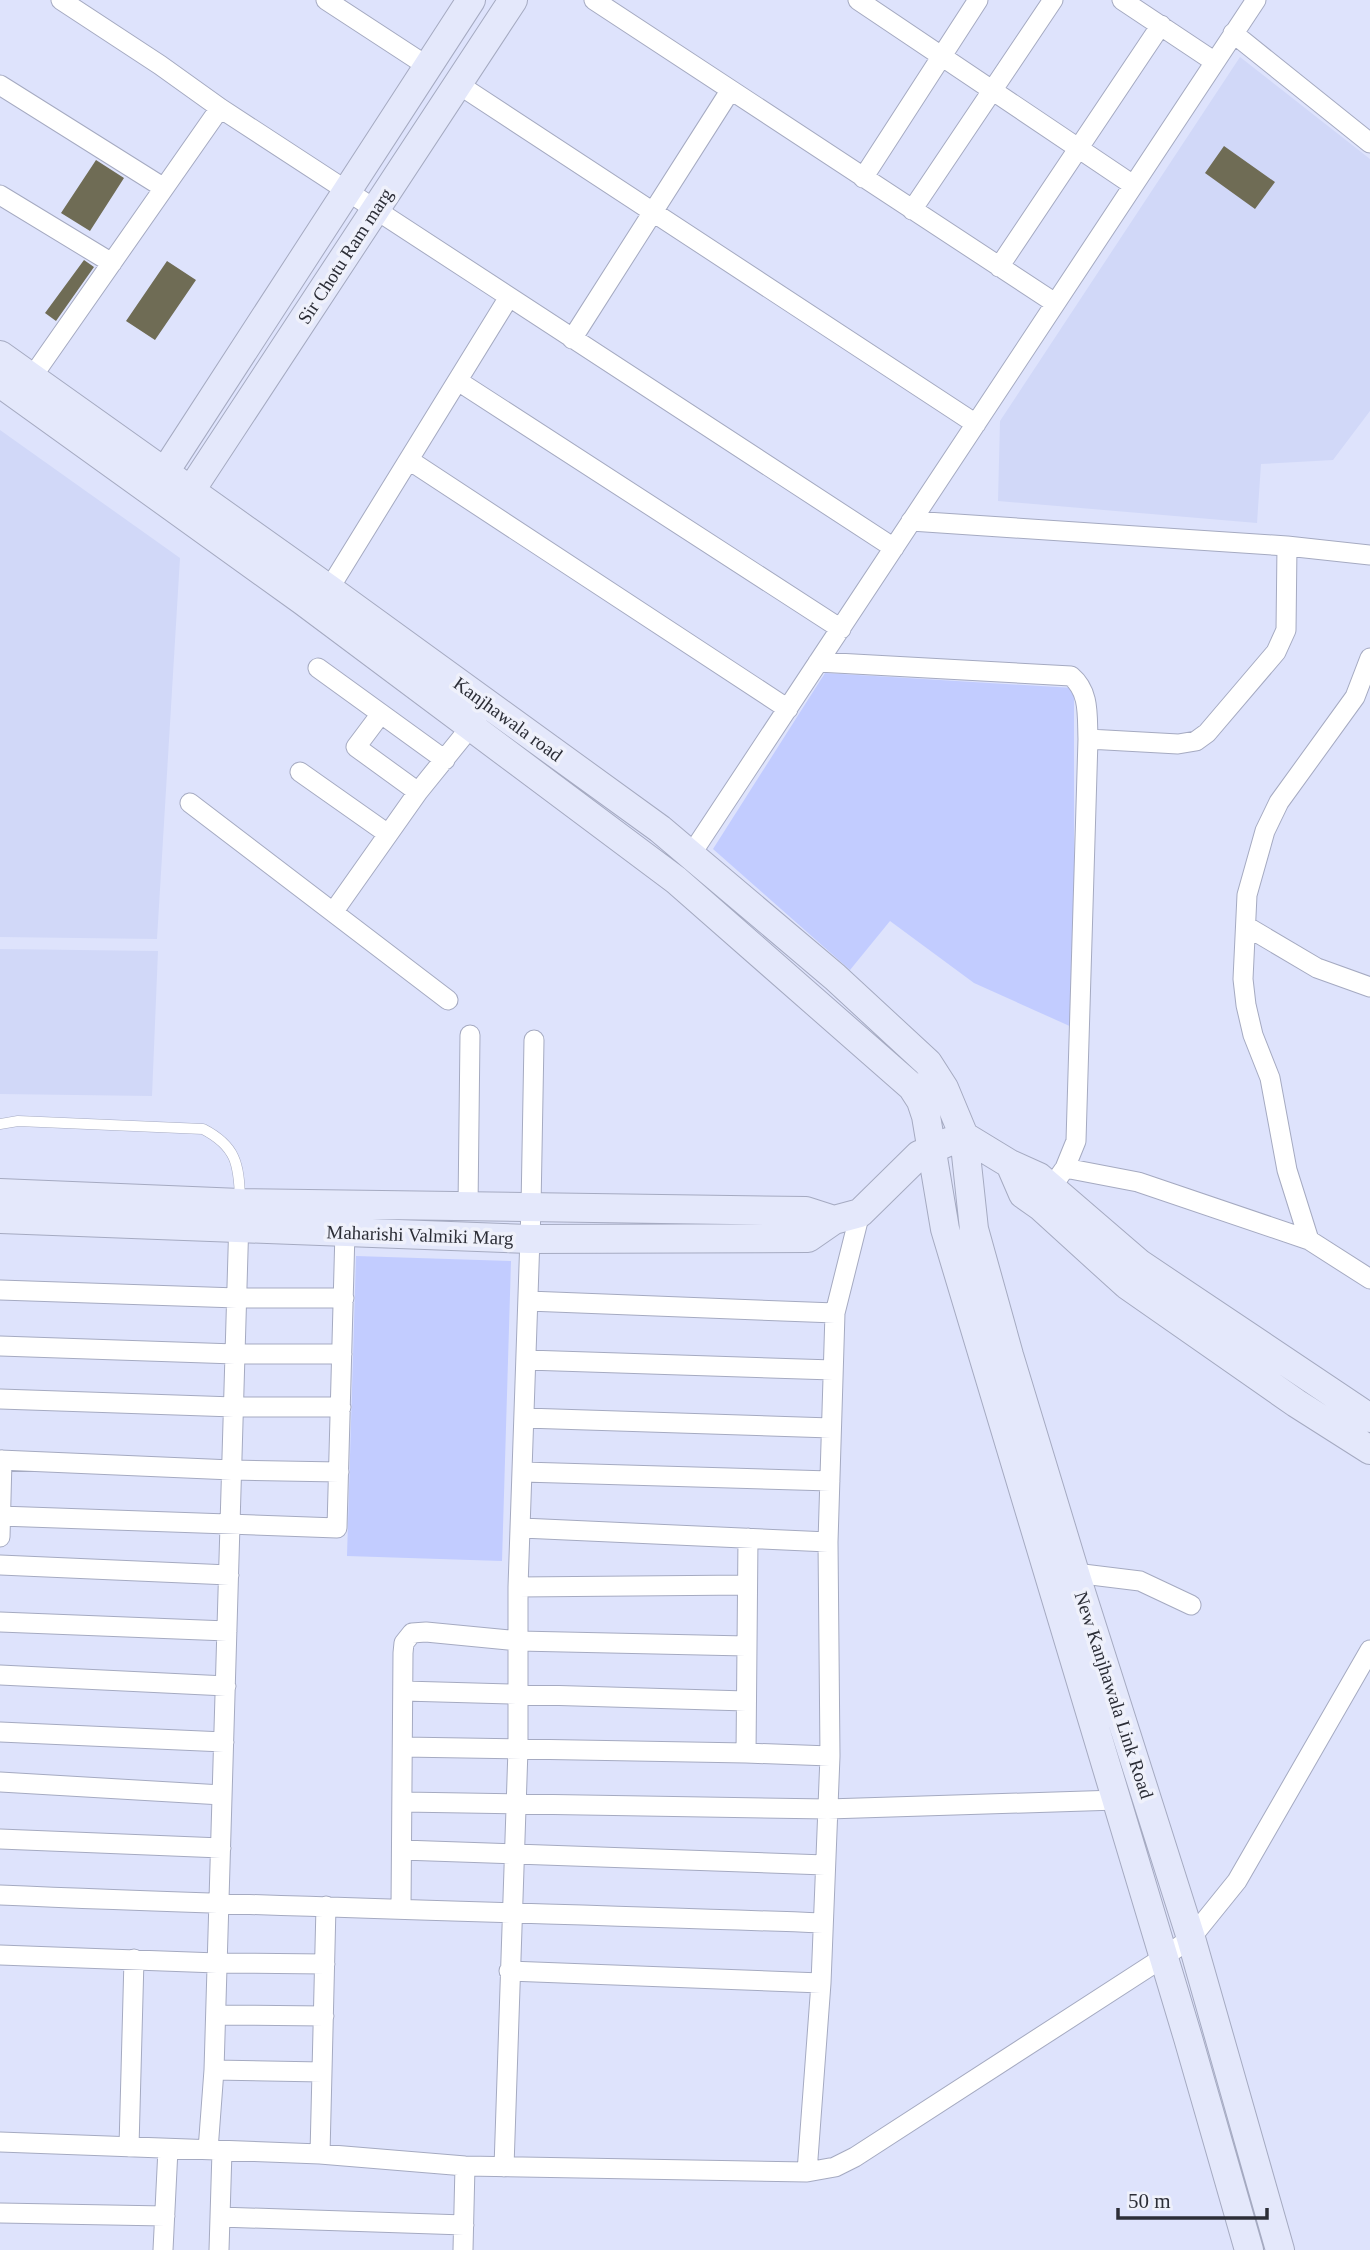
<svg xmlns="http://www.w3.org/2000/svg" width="1370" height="2250" font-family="Georgia,serif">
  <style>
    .built { fill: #d1d8f8 }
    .green { fill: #c2ccff }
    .building { fill: #6f6c55 }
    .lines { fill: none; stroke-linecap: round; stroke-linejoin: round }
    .lane-casing { stroke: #a5aac1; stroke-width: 11 }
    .street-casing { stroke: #a5aac1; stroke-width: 21 }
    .secondary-casing { stroke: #a5aac1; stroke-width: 30 }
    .lane { stroke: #fff; stroke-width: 10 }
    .street { stroke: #fff; stroke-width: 19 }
    .secondary { stroke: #e4e8fb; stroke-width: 28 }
    .labels { text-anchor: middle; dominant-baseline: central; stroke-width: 7; stroke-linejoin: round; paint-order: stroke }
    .street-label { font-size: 19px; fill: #2c2e37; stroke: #eff1fb }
  </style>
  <rect width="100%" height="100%" fill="#dee3fc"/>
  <path class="built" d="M1240,57L1370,159V411L1333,460L1261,464L1257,523L998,501L1000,421Z
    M0,430L180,558L157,939L0,937Z
    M0,949L158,951L152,1096L0,1094Z"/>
  <path class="green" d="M825,673L1074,688V1028L974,983L890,921L850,970L713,849Z
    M356,1256L511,1261L502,1561L347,1556Z"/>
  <path class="building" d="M1224,146L1275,182L1255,209L1205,173Z
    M96,160L124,178L90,231L61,213Z
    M84,260L94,267L56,321L45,313Z
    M167,261L196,280L155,340L126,321Z"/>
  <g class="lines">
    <g class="lane-casing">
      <path id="lane" d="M0,1124L18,1121L203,1129C236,1146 239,1164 240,1199"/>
    </g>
    <g class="street-casing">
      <path id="street" d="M61,0L160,65L220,108L894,548
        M326,0L427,66
        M594,0L1055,303
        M858,0L1133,185
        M1122,0L1215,62
        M1233,33L1370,143
        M458,84L976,424
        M0,85L164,188
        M863,178L978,0
        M0,195L112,263
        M912,210L1053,0
        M999,267L1161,25
        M572,339L730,91
        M32,377L220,108
        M458,381L841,629
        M409,460L788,709
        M911,521L1287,546L1370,555
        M329,589L509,297
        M818,662L1071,676C1090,692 1087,715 1088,739L1076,1141L1065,1168L1058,1178
        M318,668L445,760
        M380,715L356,747L418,792
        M1088,739L1178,744L1196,741L1207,733L1276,652L1286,630L1287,546
        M300,772L388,834
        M190,803L448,1000
        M690,856L1256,0
        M334,911L418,792L477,719
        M1246,926L1317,968L1370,987
        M1065,1168L1138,1182L1309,1240L1287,1170L1270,1078L1253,1035L1246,1005L1243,979L1247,895L1265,831L1279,802L1355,697L1370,658
        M468,1207L470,1035
        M1309,1240L1370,1279
        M0,1290L237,1298H344
        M528,1301L835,1313
        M0,1346L235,1354H342
        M527,1360L833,1370
        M0,1399L234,1407H341
        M525,1418L831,1428
        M0,1460L232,1470L339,1472
        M523,1472L830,1481
        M0,1516L337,1528L345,1231
        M522,1528L828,1542
        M0,1537L2,1460
        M0,1565L229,1575
        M1075,1573L1140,1581L1191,1605
        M518,1587L747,1585
        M0,1622L227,1631
        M0,1675L226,1686
        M404,1691L746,1701
        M0,1732L224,1742
        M403,1747L746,1753L830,1756
        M746,1753L748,1538
        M0,1782L222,1795
        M403,1802L828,1809L1117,1800
        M0,1839L221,1848
        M402,1850L825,1865
        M0,1895C274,1907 549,1913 823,1923
        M401,1908L403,1653L404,1643L412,1633L426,1632L519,1641L746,1646
        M0,1955L217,1963L325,1964
        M509,1971L821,1983
        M216,2015L324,2016
        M214,2070L322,2072
        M0,2142L320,2154L465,2166L807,2172L835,2167L855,2157L1164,1957L1191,1938L1237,1881L1370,1650
        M129,2147L134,1959
        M208,2150L214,2070L239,1218
        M320,2154L326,1906
        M504,2167L518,1749V1587L531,1208L534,1040
        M807,2172L821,1983L830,1756L828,1542L835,1313L860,1213
        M0,2213L165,2216
        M220,2217L464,2225
        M163,2250L168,2149
        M219,2250L222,2151
        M463,2250L465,2166"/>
    </g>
    <g class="secondary-casing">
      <path id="secondary" d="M0,355L329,589L660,829L835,977L928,1063L944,1088L964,1136L974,1229L1009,1355L1075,1573L1191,1938L1280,2250
        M0,383L303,601L676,880L912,1087L921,1101L926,1116L945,1229L1188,2038L1249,2250
        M155,487L471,0
        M180,507L513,0
        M964,1136L1010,1164L1039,1177L1140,1264L1370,1418
        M1010,1164L1023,1194L1040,1206L1127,1285L1296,1403L1370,1450
        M0,1193L240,1203L806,1211L834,1220
        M0,1219L530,1239L808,1238L834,1220L860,1213L919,1155L948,1142"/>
    </g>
    <use href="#lane" class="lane"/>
    <use href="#street" class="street"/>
    <use href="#secondary" class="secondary"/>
  </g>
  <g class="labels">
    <g class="street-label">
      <text transform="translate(345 256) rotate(-57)">Sir Chotu Ram marg</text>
      <text transform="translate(508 719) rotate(36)">Kanjhawala road</text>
      <text transform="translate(420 1235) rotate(2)">Maharishi Valmiki Marg</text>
      <text transform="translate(1114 1695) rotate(72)">New Kanjhawala Link Road</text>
    </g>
  </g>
  <path d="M1118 2208v10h149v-10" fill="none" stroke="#2c2e37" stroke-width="3.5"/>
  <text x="1128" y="2208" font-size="21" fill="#2c2e37" stroke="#eff1fb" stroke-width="5" paint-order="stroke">50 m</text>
</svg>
